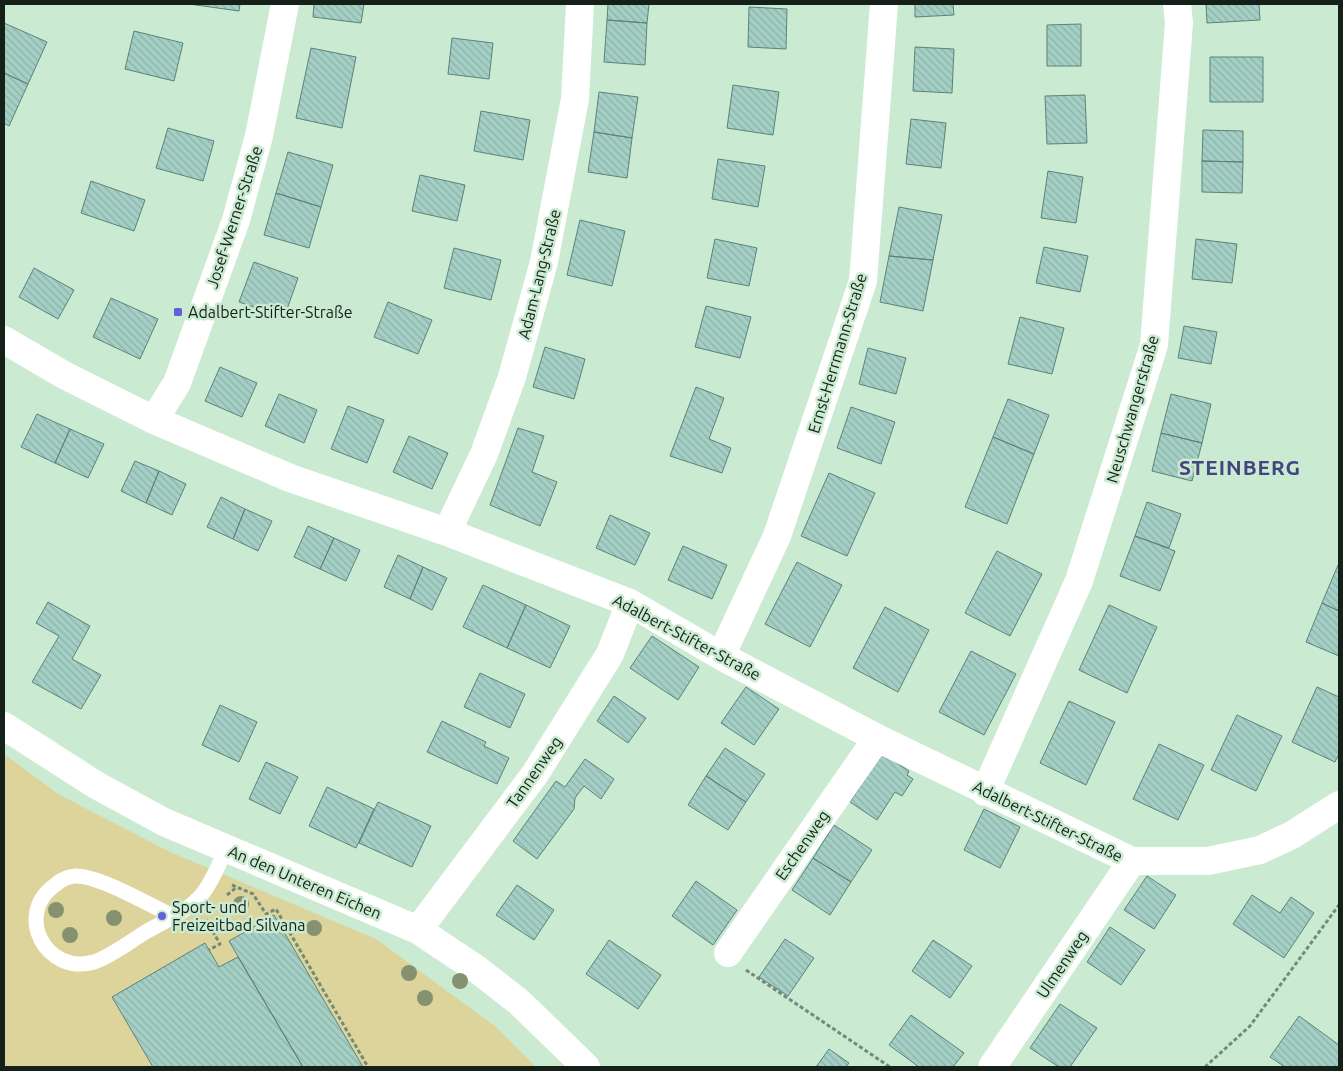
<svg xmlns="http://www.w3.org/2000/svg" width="1343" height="1071" font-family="Ubuntu,sans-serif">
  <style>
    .park { fill: #dcd49b }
    .building { fill: url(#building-back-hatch); stroke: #5b837a }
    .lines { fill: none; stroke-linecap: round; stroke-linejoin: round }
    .path { stroke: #738a79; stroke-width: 3; stroke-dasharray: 4 2.5; stroke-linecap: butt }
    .lane { stroke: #fff; stroke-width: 15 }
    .street { stroke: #fff; stroke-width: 28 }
    .tree { fill: #869170 }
    .poi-dot { fill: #6560d9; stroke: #caead1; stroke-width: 2 }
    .labels { text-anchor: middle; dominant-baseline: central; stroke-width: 5; stroke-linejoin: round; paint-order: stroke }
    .street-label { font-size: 16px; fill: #152118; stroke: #caead1 }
    .poi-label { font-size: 16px; fill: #152118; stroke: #caead1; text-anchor: start }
    .district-label { font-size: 21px; font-weight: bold; letter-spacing: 1px; fill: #444481; stroke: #caead1 }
  </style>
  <defs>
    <pattern id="building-back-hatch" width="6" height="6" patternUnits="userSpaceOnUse" patternTransform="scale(1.25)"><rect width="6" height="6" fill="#a4cfc4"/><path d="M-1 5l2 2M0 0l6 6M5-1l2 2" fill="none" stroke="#8cb1a8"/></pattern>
  </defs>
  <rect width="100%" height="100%" fill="#caead1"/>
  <path class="park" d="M4,754L58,794L168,851L376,939L496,1027L536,1067H4Z"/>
  <path class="building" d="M189,4H240L239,11Z
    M314,4H364L361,23L313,17Z
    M608,4H649L647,23L607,20Z
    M915,4H953L954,15L915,17Z
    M1206,4H1259L1260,20L1207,23Z
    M749,7L787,9L786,49L748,47Z
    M607,20L647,23L645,65L604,62Z
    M4,23L47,42L28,84L4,73Z
    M1081,24V66H1047V25Z
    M134,31L183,43L174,81L125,69Z
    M452,38L493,43L489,79L448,74Z
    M915,47L954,49L952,93L913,91Z
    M311,48L356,57L342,128L296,118Z
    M1210,57H1263V102H1210Z
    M4,73L28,84L9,126L4,123Z
    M733,85L779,92L773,135L727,128Z
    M599,92L638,97L632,138L594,132Z
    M1085,95L1087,143L1047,144L1045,96Z
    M481,111L530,120L523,160L474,151Z
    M911,119L946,123L941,168L906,164Z
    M168,128L214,141L203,181L156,168Z
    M1203,130L1243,131V162L1202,161Z
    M594,132L632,138L627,178L588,172Z
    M288,152L333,165L321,207L276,193Z
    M718,159L765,166L758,207L712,199Z
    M1202,161L1243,162L1242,193L1202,192Z
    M1048,171L1083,177L1076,223L1041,218Z
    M420,175L465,185L457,221L412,211Z
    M91,181L145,200L134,231L81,213Z
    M276,193L321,207L309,248L264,235Z
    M899,207L942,215L933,260L889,256Z
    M580,220L625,231L612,286L567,275Z
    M715,239L757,248L749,286L707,278Z
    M1196,239L1237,244L1232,283L1192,279Z
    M1044,247L1088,256L1080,292L1036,283Z
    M454,248L501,260L491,300L444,288Z
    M889,256L933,260L923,311L880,302Z
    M254,262L298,278L284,318L239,302Z
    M34,268L74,290L58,319L19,297Z
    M111,298L158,319L140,359L93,337Z
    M388,302L432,320L418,354L374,337Z
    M706,306L751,317L740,358L695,347Z
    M1020,317L1064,328L1052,374L1008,364Z
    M1184,326L1217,332L1211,364L1178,358Z
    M545,347L585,359L574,399L533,387Z
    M868,348L906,358L896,394L859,384Z
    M220,367L257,383L242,417L205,401Z
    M696,387L724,398L709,439L731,448L722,473L670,456Z
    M279,394L317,410L304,443L265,426Z
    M1171,394L1211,404L1202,443L1161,433Z
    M1008,399L1049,415L1034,454L993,437Z
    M348,406L384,420L367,463L331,449Z
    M851,407L895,422L881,464L837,448Z
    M37,414L70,429L55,463L21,447Z
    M518,428L544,436L532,472L557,482L540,526L490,505Z
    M70,429L104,444L88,478L55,463Z
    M1161,433L1202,443L1192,481L1152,471Z
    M409,436L448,453L432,489L393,472Z
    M993,437L1034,454L1007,524L965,507Z
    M135,461L159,471L146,503L121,491Z
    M159,471L186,484L172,515L146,503Z
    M829,473L875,493L847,556L801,536Z
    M221,497L245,509L233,539L207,527Z
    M1147,502L1181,514L1169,548L1135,536Z
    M245,509L272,521L258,551L233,539Z
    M610,515L650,533L635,565L596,548Z
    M308,526L334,538L320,569L294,557Z
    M1135,536L1175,551L1160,591L1120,576Z
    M334,538L360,550L346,581L320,569Z
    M683,546L727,565L712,599L668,580Z
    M997,551L1042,574L1010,636L965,613Z
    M398,555L423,567L410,599L384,587Z
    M797,562L842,585L810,647L765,624Z
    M1338,565H1339V611L1322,603Z
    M423,567L447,578L432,610L410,599Z
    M483,585L526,605L507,648L463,627Z
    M48,602L90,626L72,659L101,675L81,709L32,682L59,636L36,623Z
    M1322,603L1339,611V656L1306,642Z
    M526,605L570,626L550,668L507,648Z
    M1109,605L1157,627L1127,693L1079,670Z
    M885,607L929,630L898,692L853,668Z
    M652,636L699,667L678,700L630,668Z
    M971,651L1016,674L984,735L939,712Z
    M480,673L525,694L510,728L464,707Z
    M746,687L779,709L754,745L721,723Z
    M1317,687L1339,697V754L1335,762L1292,742Z
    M614,696L646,718L628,743L597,721Z
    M1069,701L1115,722L1086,785L1040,763Z
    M220,705L257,722L239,762L202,745Z
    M1237,715L1282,736L1256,791L1211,770Z
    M442,721L486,742L484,746L509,758L497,784L427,752Z
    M1159,744L1204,765L1178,820L1133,799Z
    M725,748L765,774L746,802L706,776Z
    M882,753L909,771L907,775L913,779L902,796L895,792L877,820L850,802Z
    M585,759L614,779L601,799L584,786L575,798L574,809L537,859L513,841L556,781L565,787Z
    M266,762L298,777L280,814L249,799Z
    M706,776L746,802L728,830L688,805Z
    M327,787L374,809L356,848L309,826Z
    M378,802L431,826L412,867L359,843Z
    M984,809L1020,827L1000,868L964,850Z
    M834,825L872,850L851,882L813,858Z
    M813,858L851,882L830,915L792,890Z
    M1147,876L1176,895L1154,929L1124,910Z
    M696,881L737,910L713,945L672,916Z
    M517,885L554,910L534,940L496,915Z
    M1252,895L1280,913L1291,897L1314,913L1284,958L1233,924Z
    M274,915L363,1067H303L229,941Z
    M1110,927L1145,950L1121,985L1087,962Z
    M785,939L814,958L788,996L759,977Z
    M609,940L661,975L638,1009L586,974Z
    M933,940L972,966L950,998L912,971Z
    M205,943L219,967L238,957L303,1067H153L112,997Z
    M1060,1004L1097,1028L1070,1067H1059L1030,1048Z
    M911,1015L964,1053L953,1067H919L889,1045Z
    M1299,1016L1339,1045V1067H1285L1270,1057Z
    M829,1049L849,1063L846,1067H816Z"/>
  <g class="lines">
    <path class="path" d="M232,885L253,894L266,914L276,909L368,1067
      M227,895L237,887
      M206,920L220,944L209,950
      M746,970L890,1067
      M1205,1067L1250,1026L1339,905"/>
    <path class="lane" d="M173,916C149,905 100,876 76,876C68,876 61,880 55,885C13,915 47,976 94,962C111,956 128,943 144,933C163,922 189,911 203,893C213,880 219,864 226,849"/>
    <path class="street" d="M4,340L64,375L154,420L290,478L447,532L630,603L721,656L877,738L1132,861H1208L1260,850L1292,835L1339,805
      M154,420L177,383L236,220L259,136L285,4
      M447,532L484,454L512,377L544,262L575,99L580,4
      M721,656L777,536L863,281L884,4
      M4,726L96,785L164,822L418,930L478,970L519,1002L586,1067
      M985,792L1079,581L1154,345L1179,23L1177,4
      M418,930L535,774L610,654L630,603
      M728,953L877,738
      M992,1067L1132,861"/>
  </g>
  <g class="tree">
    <circle cx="241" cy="904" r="8"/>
    <circle cx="56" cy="910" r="8"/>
    <circle cx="114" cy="918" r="8"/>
    <circle cx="314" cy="928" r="8"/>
    <circle cx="70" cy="935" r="8"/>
    <circle cx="409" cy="973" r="8"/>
    <circle cx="460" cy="981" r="8"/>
    <circle cx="425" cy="998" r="8"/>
  </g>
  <g class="poi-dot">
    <rect x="173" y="307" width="10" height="10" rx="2.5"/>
    <circle cx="162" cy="916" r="5"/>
  </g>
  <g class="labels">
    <g class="street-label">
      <text transform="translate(234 217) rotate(-72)">Josef-Werner-Straße</text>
      <text transform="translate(539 274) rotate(-76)">Adam-Lang-Straße</text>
      <text transform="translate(837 353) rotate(-73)">Ernst-Herrmann-Straße</text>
      <text transform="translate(1132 409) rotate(-74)">Neuschwangerstraße</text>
      <text transform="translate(687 637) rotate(28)">Adalbert-Stifter-Straße</text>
      <text transform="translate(534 772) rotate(-55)">Tannenweg</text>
      <text transform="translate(1048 821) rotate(26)">Adalbert-Stifter-Straße</text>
      <text transform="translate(802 845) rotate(-55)">Eschenweg</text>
      <text transform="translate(305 882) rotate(23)">An den Unteren Eichen</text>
      <text transform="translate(1062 964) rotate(-56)">Ulmenweg</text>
    </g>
    <g class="poi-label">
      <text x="188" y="312">Adalbert-Stifter-Straße</text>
      <text x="172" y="907">Sport- und<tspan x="172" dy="18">Freizeitbad Silvana</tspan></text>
    </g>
    <g class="district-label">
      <text x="1240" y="467">STEINBERG</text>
    </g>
  </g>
  <rect width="1343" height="1071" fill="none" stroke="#152118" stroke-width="10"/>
</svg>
